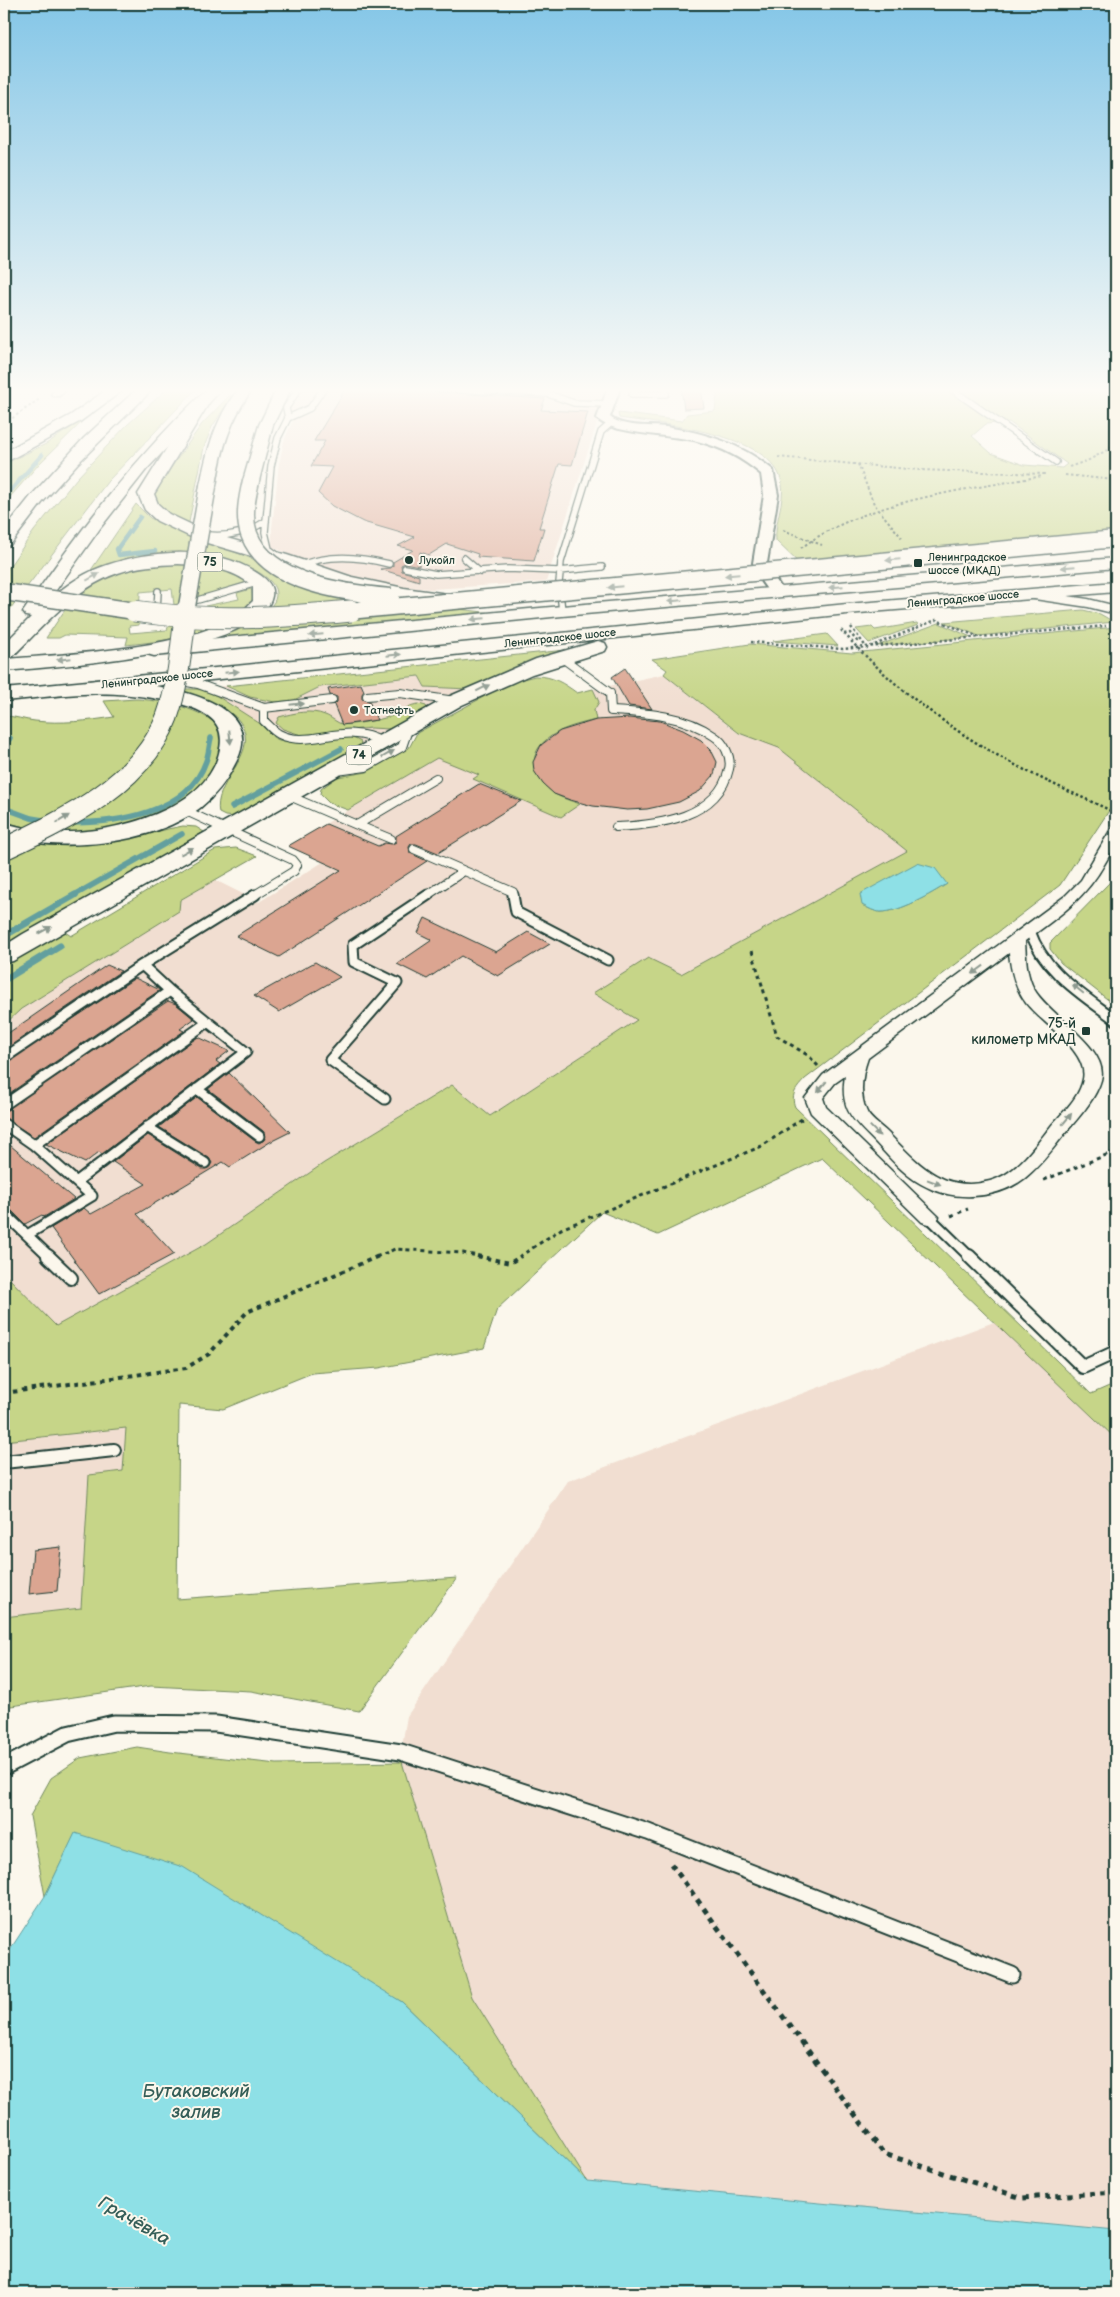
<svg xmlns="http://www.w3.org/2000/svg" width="1120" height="2297" font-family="'Balsamiq Sans',sans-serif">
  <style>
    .built { fill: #f1ded1 }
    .green { fill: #c6d588; stroke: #72895e; fill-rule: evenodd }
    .water { fill: #8ee0e6; stroke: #629f9f }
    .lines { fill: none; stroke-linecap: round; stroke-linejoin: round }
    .stream-far2 { stroke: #629f9f; stroke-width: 4.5 }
    .stream-far1 { stroke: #629f9f; stroke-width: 5.5 }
    .stream { stroke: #629f9f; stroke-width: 7 }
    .building { fill: #dba591; stroke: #1f3d34 }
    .service-far4-casing { stroke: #1f3d34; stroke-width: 8 }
    .service-far3-casing { stroke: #1f3d34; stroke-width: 10 }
    .service-far2-casing { stroke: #1f3d34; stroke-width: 13 }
    .service-far1-casing { stroke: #1f3d34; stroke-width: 16 }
    .service-casing { stroke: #1f3d34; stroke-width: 19 }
    .minor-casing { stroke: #1f3d34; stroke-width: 3 }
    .tertiary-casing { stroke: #1f3d34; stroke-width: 4 }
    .primary-casing { stroke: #1f3d34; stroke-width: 3 }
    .trunk-casing { stroke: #1f3d34; stroke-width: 3 }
    .path-far4 { stroke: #1f3d34; stroke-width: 2; stroke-dasharray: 2.5 2.5; stroke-linecap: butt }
    .path-far3 { stroke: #1f3d34; stroke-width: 2.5; stroke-dasharray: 2.5 2.5; stroke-linecap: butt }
    .path-far2 { stroke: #1f3d34; stroke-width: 3; stroke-dasharray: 4 4; stroke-linecap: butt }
    .path-far1 { stroke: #1f3d34; stroke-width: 4; stroke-dasharray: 4.5 4.5; stroke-linecap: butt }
    .path { stroke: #1f3d34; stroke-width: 5; stroke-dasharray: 5.5 5.5; stroke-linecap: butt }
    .service-far4 { stroke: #fbf7ec; stroke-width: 5.5 }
    .service-far3 { stroke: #fbf7ec; stroke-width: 8 }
    .service-far2 { stroke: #fbf7ec; stroke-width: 9 }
    .service-far1 { stroke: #fbf7ec; stroke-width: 12 }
    .service { stroke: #fbf7ec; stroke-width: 15 }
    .minor { fill: #fbf7ec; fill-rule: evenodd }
    .tertiary { fill: #fbf7ec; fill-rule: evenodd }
    .primary { fill: #fbf7ec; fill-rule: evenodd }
    .trunk { fill: #fbf7ec; fill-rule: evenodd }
    .primary-bridge-far1-casing { stroke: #1f3d34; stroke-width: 19; stroke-linecap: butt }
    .primary-bridge-casing { stroke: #1f3d34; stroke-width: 23; stroke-linecap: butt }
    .trunk-bridge-far1-casing { stroke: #1f3d34; stroke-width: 19; stroke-linecap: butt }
    .trunk-bridge-casing { stroke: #1f3d34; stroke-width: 23; stroke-linecap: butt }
    .primary-bridge-far1 { stroke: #fbf7ec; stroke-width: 16 }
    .primary-bridge { stroke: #fbf7ec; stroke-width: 21 }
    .trunk-bridge-far1 { stroke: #fbf7ec; stroke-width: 16 }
    .trunk-bridge { stroke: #fbf7ec; stroke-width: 21 }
    .oneway { fill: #8d9a90 }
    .poi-dot { fill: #1f3d34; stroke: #fbf7ec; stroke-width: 2 }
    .labels { text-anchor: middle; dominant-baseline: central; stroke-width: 4; stroke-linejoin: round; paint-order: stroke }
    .far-poi-label { font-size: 11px; fill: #1f3d34; stroke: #fbf7ec; text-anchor: start }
    .far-street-label { font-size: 11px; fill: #1f3d34; stroke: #fbf7ec }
    .shield { fill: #fbf7ec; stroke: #61756b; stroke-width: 1 }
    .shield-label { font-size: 12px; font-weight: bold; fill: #1f3d34 }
    .poi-label { font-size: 14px; fill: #1f3d34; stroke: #fbf7ec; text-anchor: end }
    .near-water-label { font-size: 18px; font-style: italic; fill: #355e58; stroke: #fbf7ec }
  </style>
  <rect width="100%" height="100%" fill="#fbf7ec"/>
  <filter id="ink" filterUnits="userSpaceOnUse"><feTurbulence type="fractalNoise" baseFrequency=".02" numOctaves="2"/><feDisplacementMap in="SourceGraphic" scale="10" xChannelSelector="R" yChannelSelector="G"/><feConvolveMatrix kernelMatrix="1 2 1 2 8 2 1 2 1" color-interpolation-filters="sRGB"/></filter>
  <g filter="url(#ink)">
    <path class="built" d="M292,388H608L546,582L432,589L402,587L375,583L314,565L272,547V528L279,464L284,441L294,418L282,406Z
      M664,674L738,733L779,748L907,851L681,974L638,1020L490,1116L452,1085L324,1163L206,1244L55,1327L4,1273V1025L21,1009L178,911L180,900L215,880L259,902L323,862L288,846L437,758L577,693Z
      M420,676L425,687L469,689L359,749L340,737L297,743L279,740L231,704L201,689L226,686L235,692L264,701L294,700L320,687Z
      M994,1322L1116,1439V2231L587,2181L472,1997L402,1762L401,1752L407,1716L568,1481Z
      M126,1428L123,1471L89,1475L81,1608L4,1617V1441Z"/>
    <path class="green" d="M168,388H197L108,481L4,617V574L34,531L77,478L126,426Z
      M718,388H1116V535L801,565L776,541C774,523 785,501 782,484C774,432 659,424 619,418L618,413L682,421L687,414L715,411ZM1009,422L1067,464L1062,468L1024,465L991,453L972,436L986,424Z
      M229,396H232L212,427L204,447L188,527L169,518L153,499L156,489L202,424Z
      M88,416L39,464L4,504V464L46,444Z
      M136,504L150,518L167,526L258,561L409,603L492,613L206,641C227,634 262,623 274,602C288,574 224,557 206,556C194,555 181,559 169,561C142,565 116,569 89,573Z
      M181,563C203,566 229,566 246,582L174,605L172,589L140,592L139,625L129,626L130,633L167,630L171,620L202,613L205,606L239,599L237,593L251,589C253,596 253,602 249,608C244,616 235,618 227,622C191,637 165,641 126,645L128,637L65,635L59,638H46L75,595L113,573L143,566Z
      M1083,610L1100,614L1114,622L979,636L944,622Z
      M917,623L918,625L869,643L856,629L872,627L875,630Z
      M939,623L971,637L877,646Z
      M1116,627V800L1060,885L805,1079C797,1088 790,1094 795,1107L1091,1394L1116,1383V1439L822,1158L658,1235L602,1212L497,1309L484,1348L379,1368L312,1373L223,1409L179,1405L177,1599L457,1578L359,1711L251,1691L151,1686L4,1707V1617L81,1608L89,1475L123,1471L126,1428L4,1441V1273L56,1326L206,1244L324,1163L452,1085L490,1116L637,1020L593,993L648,958L681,974L907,851L779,748L739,733L664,674L667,670L652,659L750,644L852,653ZM947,884C931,894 900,912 881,912C875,912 868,908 862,905Z
      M827,634L838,646L773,641Z
      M575,649L519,667L469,689L425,687L419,676L320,687L294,700L275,702L250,697L226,686Z
      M535,676C553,676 563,683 577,693L593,689L599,702L594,710L596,720C579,724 560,728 546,740C525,757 535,780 555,794C561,798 572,801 580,804L561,817L473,779L479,775L437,758L348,810L329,803L320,794L321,789L337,777L367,772L409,748L417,733L511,682Z
      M180,689H201L217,696L259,723L273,737L279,740L297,743L351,737L361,742L359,749L234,817L225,816L219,813C213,785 250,761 245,734C240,705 198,703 180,689Z
      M137,699C166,701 201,708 222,729V744L216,765L200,789L161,814L107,829L67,833L26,828L4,821V716C15,716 24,720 35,721C61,724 88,721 114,717L104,701Z
      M419,704L426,706L428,711L389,729L371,728L301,735L283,729L276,723L279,717C294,713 311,709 325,715C331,717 337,723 342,724C350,726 392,718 399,713C407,708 409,705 419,704Z
      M183,826L196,827L204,832L4,947V839C44,846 83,846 123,840C144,836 163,829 183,826Z
      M236,848L257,856L180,900L179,911L21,1009L4,1025V966L62,930L71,936L215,850Z
      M1116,869V1006L1061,963L1050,949V943L1109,883Z
      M137,1747L170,1752L277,1764L402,1762L472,1997L587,2181L402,2002L75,1834L45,1896L30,1816L51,1778L80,1758Z"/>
    <path class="water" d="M917,863L935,868L947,884C931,894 900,912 881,912C875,912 868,908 862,905L860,894Z
      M75,1833L183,1867L402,2002L587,2181L1116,2231V2293H4V1959L45,1896Z"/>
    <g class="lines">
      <path class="stream-far2" d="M4,498L42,455
        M140,517L117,549L119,555L155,551"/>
      <path class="stream-far1" d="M4,746L10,738
        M232,807L341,749
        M4,808L31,818L49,821
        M68,823C116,823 188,814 206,761C209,753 209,745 211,738
        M73,896L182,834"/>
      <path class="stream" d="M4,936L75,895
        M4,980L60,946"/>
    </g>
    <path class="building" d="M346,388H425L423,391L545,399L541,410L588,412L572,465L559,464L539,528H544L534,561L477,557L478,554L447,544L429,555L420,552L419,566L405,563L401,565L402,571L419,576V581L380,569L391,568L393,566V562L413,550L398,546L415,537L363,522L332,506L318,493L332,467L311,466L325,441H314Z
      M681,388H701L704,408L684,409Z
      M625,668L652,709L629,706L612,677Z
      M361,684L364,691L362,694V699L369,701L377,720L342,725L334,705L337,702V697L330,695L328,689Z
      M629,718L660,721L683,730L701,740L711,750L717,762L714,775L700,791L679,802L647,809L627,810L593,806L570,800L554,794L543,784L534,771L533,762L541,745L560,731L596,720Z
      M479,784L521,801L438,853L416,844H411L409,847L410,853L427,861L279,957L236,936L341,870L288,846L326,824L378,846L385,843L392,844L396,842V836Z
      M425,918L496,952L528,932L550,944L498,976L461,956L427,979L397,964L432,940L418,933Z
      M315,962L340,977L279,1012L254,996Z
      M107,965L121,971L4,1050V1036Z
      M135,978L160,990L4,1097V1064Z
      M168,1001L176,1004L194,1019L180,1029L184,1031L34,1137L4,1118V1111Z
      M198,1037L229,1051L216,1061L220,1064L102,1154L99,1152L85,1163L46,1144Z
      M229,1073L290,1132L270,1142L230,1167L223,1162L137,1214L174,1254L99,1294L51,1228L84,1208L91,1214L146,1184L113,1162L148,1135L202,1169L208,1168L212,1163L209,1158L159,1127L197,1097L255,1141L259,1143L264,1140L266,1136L263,1131L208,1089Z
      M4,1140L74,1199L44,1217L42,1215L25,1224L9,1208L4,1207Z
      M61,1547L57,1591L29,1594L33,1550Z"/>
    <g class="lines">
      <g class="service-far4-casing">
        <path id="service-far4" d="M434,388L548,394L574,403L608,404
          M950,388L1056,462
          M632,394H666V388
          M288,418L286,408L299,388
          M208,535C230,537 248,533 266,521
          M281,558L269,549L265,532L271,466L278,438L288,418L310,408L324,388
          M464,558L480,572
          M298,566C329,554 357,556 389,564
          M405,568L436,574L508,569L559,571L602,567
          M158,591L157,612L160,611
          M184,604L260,582
          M562,611L559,583L561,562L601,432L610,424"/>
      </g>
      <g class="service-far3-casing">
        <path id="service-far3" d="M157,611H160
          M561,657L610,693L611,711C646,713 685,715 714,736C724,742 732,757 729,769C718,818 659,825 616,827
          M176,680L198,684L264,708L332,700
          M367,696L400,693L455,701
          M264,708V721C269,725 273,731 279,734C310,750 345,720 382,742
          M337,771L366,767L402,747L409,727
          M287,795L357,825L436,778
          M184,810L293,860L297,865L294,871L253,896
          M357,825L391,839
          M414,849L513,892L514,896
          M426,896L464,871"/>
      </g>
      <g class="service-far2-casing">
        <path id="service-far2" d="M513,895L516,912L608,960
          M1030,931C1044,972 1083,995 1116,1020
          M142,965L170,991
          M4,1058L142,965L255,895
          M197,1089L259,1136
          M385,1099L330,1060L397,983L354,962L353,945L428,895
          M4,1105L170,991L208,1022L34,1145L92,1196L27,1235L4,1213
          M4,1124L34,1145
          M147,1127L205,1163
          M76,1182L246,1052L208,1022
          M929,1217L970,1257
          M27,1235L50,1257"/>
      </g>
      <g class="service-far1-casing">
        <path id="service-far1" d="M48,1256L71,1278
          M969,1256L1083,1367L1116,1352
          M4,1462L114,1450"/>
      </g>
      <g class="service-casing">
        <path id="service" d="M4,1767L67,1734L114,1723L216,1724L401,1752L648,1832L1012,1975"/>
      </g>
      <g class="minor-casing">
        <path id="minor" d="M58,388H69L59,396H53L51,394Z
          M1025,590L1088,599L1116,606V614L1088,607L1021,597L1019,594L1021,591Z
          M1116,827C1117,842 1113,850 1105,863C1085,899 1058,917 1025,941C1026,957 1026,974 1034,989C1048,1015 1110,1048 1101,1080C1095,1101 1076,1120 1063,1136C1051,1151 1040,1166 1025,1178C997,1200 951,1202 921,1184C903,1174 890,1158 876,1143C855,1121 839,1111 845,1076L835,1083L823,1098L826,1107L939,1217L936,1222L929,1224L922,1222L811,1113L805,1098L823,1075L1065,896L1081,880L1111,829ZM1009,953C1011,972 1015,988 1026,1003C1041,1023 1089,1051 1083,1079C1080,1097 1063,1112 1051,1126C1035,1146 1017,1174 990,1181C942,1194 917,1162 887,1132C880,1125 869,1119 866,1110C859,1093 862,1075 868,1058Z"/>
      </g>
      <g class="tertiary-casing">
        <path id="tertiary" d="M608,388H620L610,417C623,428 650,425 666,427C706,433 742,444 773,470L778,495L767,563L772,574L784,592L781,595H771L756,574L753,563L764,495L761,474C742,458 721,447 697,441C674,435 608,434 597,418Z"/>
      </g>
      <g class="primary-casing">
        <path id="primary" d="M277,388H291L273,425L259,481L257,484H245L243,481L259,425Z
          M205,394L212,398L154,494L158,504L169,514L209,533L287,555L352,577L404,588L463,596L469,597L472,601L469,605L463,606L389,596L340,585L275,563L197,540L157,521L145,510L138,494L198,398Z
          M1116,558V568L562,616L154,656L147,654L145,650L147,646L154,644L562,606Z
          M1116,582V592L847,614L96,692L89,690L86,686L89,682L96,680L847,604Z
          M598,641L605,643L607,647L605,651L532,674L462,705L13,961L4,963V946L23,934L448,697L536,659Z"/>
      </g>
      <g class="trunk-casing">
        <path id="trunk" d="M109,388H126L81,421L4,463V452L71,415Z
          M138,388H154L77,464L42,503L10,545L4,546V530L31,496L84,438Z
          M208,388H223L146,470L101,527L49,600C66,585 85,572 107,565C152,550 215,545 257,573C265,578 274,585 272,596C262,653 52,667 4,671V644L31,617L26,616L23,612C78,532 137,455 208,388ZM178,564C205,565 231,568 253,586V601C247,606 242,612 235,616C186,649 67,654 7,659L11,658C43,627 74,588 118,573C137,566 158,565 178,564Z
          M239,388H253C230,421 222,447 216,486L214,489H202L200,486C207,449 216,418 239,388Z
          M98,680C139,682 275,693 235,764C226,782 216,795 200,808C150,846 62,852 4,837V823C23,828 41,832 60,832C111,834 205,811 219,753C223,738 221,725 208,716C194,706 175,702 158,699C100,688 61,696 4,701V689Z"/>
      </g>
      <path class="path-far4" d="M4,424L41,398
        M778,457L919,470L1046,474
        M858,464L874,504L902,538
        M1069,467L1089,460L1116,445
        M1065,475L1116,480
        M783,530L822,545
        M801,548C867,499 963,491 1042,476"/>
      <path class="path-far3" d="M851,627L867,648L936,620L979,637
        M841,630C891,686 952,732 1019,767C1051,784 1084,798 1116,813
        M844,634L850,633L857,641L861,640
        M751,642L843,649L1106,626"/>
      <path class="path-far2" d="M752,951L777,1036L809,1056L818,1066
        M1044,1180L1116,1151
        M951,1216L968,1209
        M376,1257L395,1249L463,1253L482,1257
        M519,1257L561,1229L762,1146L802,1119"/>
      <path class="path-far1" d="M477,1256L510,1263L521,1256
        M4,1393L186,1368L209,1354L247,1312L379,1256"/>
      <path class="path" d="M671,1864L884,2154L1022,2198L1116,2192"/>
      <use href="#service-far4" class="service-far4"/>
      <use href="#service-far3" class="service-far3"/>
      <use href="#service-far2" class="service-far2"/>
      <use href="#service-far1" class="service-far1"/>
      <use href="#service" class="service"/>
      <use href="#minor" class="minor"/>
      <use href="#tertiary" class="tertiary"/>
      <use href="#primary" class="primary"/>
      <use href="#trunk" class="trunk"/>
      <g class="primary-bridge-far1-casing">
        <path id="primary-bridge-far1" d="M251,481C247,498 243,517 249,534C267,584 347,593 391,597
          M4,592L142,612
          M338,612L1116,539"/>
      </g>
      <g class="primary-bridge-casing">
        <path id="primary-bridge" d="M134,611C207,622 278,618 351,611"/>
      </g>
      <g class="trunk-bridge-far1-casing">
        <path id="trunk-bridge-far1" d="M186,612L208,486"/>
      </g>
      <g class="trunk-bridge-casing">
        <path id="trunk-bridge" d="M4,849C65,820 142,784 167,717C179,683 181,646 186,611"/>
      </g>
      <use href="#primary-bridge-far1" class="primary-bridge-far1"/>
      <use href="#primary-bridge" class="primary-bridge"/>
      <use href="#trunk-bridge-far1" class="trunk-bridge-far1"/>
      <use href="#trunk-bridge" class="trunk-bridge"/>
    </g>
    <defs><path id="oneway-solid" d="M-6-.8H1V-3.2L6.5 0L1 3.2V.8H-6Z" transform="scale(1.25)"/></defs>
    <g class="oneway">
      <use href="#oneway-solid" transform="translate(893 560) rotate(175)"/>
      <use href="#oneway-solid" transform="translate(1068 567) rotate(175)"/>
      <use href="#oneway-solid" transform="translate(732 575) rotate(175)"/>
      <use href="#oneway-solid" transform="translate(93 577) rotate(-28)"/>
      <use href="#oneway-solid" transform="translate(615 587) rotate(174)"/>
      <use href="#oneway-solid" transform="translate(836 587) rotate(175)"/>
      <use href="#oneway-solid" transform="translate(675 601) rotate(175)"/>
      <use href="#oneway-solid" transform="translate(478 619) rotate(175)"/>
      <use href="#oneway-solid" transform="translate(316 635) rotate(175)"/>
      <use href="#oneway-solid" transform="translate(394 655) rotate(-6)"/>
      <use href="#oneway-solid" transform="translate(64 659) rotate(174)"/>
      <use href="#oneway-solid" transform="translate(232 672) rotate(-6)"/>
      <use href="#oneway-solid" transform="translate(483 688) rotate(-26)"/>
      <use href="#oneway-solid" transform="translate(297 704) rotate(-6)"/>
      <use href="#oneway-solid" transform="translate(230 737) rotate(84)"/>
      <use href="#oneway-solid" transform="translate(388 754) rotate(-30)"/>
      <use href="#oneway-solid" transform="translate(63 819) rotate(-31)"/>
      <use href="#oneway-solid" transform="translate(187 851) rotate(-29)"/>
      <use href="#oneway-solid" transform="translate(45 930) rotate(-29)"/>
      <use href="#oneway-solid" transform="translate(978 970) rotate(144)"/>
      <use href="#oneway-solid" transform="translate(1078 989) rotate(-141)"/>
      <use href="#oneway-solid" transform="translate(822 1087) rotate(129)"/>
      <use href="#oneway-solid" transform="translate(1067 1119) rotate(-50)"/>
      <use href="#oneway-solid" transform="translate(875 1131) rotate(46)"/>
      <use href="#oneway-solid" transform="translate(934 1182) rotate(21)"/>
    </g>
  </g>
  <linearGradient id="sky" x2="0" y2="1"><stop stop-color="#84c6e7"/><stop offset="0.55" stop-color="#fdfbf6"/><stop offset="1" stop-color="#fdfbf6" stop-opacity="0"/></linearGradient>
  <rect width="1120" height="710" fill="url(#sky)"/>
  <g class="poi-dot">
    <circle cx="409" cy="560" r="5"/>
    <rect x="913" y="558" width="10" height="10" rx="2.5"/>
    <circle cx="354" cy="710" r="5"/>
    <rect x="1081" y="1026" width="10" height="10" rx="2.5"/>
  </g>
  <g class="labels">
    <g class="far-poi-label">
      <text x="928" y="557">Ленинградское<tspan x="928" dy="13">шоссе (МКАД)</tspan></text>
      <text x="419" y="560">Лукойл</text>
      <text x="364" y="710">Татнефть</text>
    </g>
    <g class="far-street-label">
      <text transform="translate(963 599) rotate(-5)">Ленинградское шоссе</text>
      <text transform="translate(560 638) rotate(-6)">Ленинградское шоссе</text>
      <text transform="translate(157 679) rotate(-6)">Ленинградское шоссе</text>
    </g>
    <g class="shield">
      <rect x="197.5" y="552.5" width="25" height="19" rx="4"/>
      <rect x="346.5" y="745.5" width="25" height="19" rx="4"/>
    </g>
    <g class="shield-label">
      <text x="210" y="562">75</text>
      <text x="359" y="755">74</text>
    </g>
    <g class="poi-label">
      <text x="1076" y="1023">75-й<tspan x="1076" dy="16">километр МКАД</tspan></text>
    </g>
    <g class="near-water-label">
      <text x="196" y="2091">Бутаковский<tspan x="196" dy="21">залив</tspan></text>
      <text transform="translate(134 2221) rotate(30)">Грачёвка</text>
    </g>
  </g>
  <rect width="1120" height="2297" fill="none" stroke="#fbf7ec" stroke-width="20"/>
  <rect x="10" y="10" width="1100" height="2277" fill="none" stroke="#1f3d34" stroke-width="2" filter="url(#ink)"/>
</svg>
